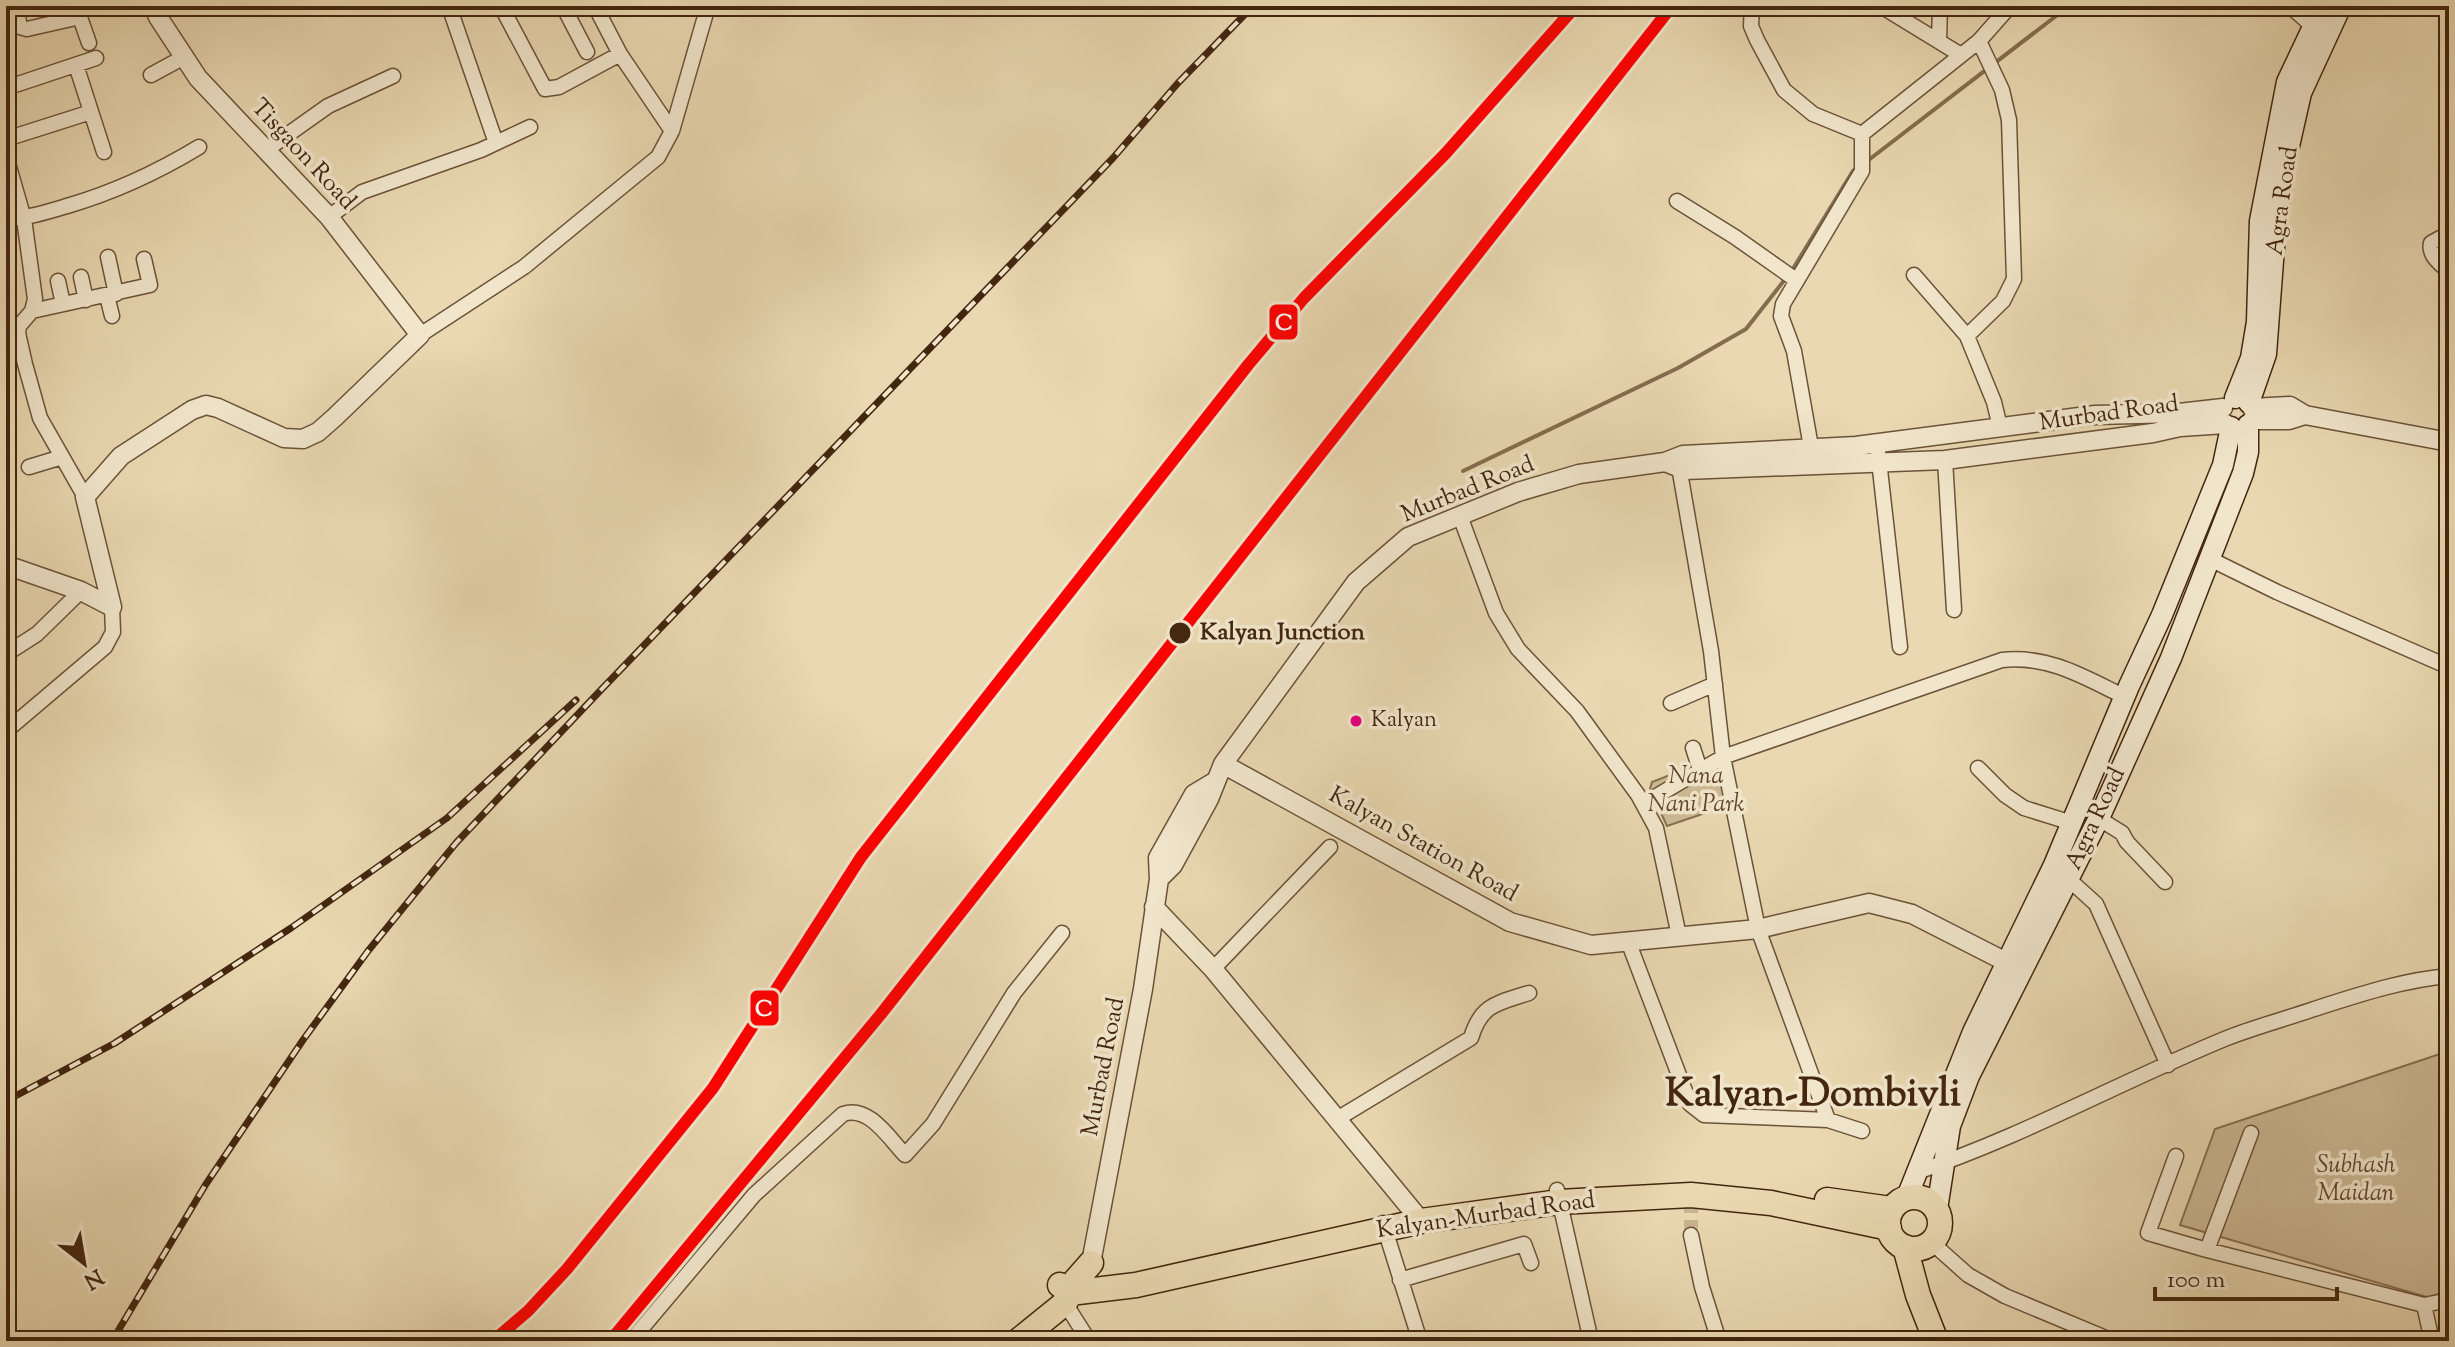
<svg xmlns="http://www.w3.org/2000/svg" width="2455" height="1347" font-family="'Sorts Mill Goudy',serif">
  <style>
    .green { fill: #cdba95; stroke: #887052; stroke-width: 2 }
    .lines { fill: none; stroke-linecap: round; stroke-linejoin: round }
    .stream { stroke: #856c4f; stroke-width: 4 }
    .minor-tunnel { stroke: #c8b491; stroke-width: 14; stroke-dasharray: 14 7; stroke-linecap: butt }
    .minor-casing { stroke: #6c5238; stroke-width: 17 }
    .tertiary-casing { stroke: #6c5238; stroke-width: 21 }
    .secondary-casing { stroke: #43260f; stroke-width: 23 }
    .primary-casing { stroke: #43260f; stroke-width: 27 }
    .minor { stroke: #f1e6cc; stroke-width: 14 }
    .tertiary { stroke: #f1e6cc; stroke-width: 18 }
    .secondary { stroke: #f1e6cc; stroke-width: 20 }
    .primary { stroke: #e9d8b1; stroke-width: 24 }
    .rail-casing { stroke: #43260f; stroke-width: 7 }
    .rail { stroke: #f1e6cc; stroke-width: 4; stroke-dasharray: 12; stroke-linecap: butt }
    .rail-1-casing { stroke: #f1e6cc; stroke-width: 18 }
    .rail-1 { stroke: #f00; stroke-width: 12 }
    .stop-dot { fill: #43260f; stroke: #f1e6cc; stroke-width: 3 }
    .bus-dot { fill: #e5007d; stroke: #f1e6cc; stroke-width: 3 }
    .labels { text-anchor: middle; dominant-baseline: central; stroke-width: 7; stroke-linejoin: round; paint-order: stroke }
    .bus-label { font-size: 22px; fill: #43260f; stroke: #f1e6cc; text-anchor: start }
    .street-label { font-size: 24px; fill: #43260f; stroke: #f1e6cc }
    .stop-label { font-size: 24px; font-weight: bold; fill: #43260f; stroke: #f1e6cc; text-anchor: start }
    .park-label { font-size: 24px; font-style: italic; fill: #5f442a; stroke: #f1e6cc }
    .town-label { font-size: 40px; font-weight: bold; fill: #43260f; stroke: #f1e6cc }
    .line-badge { stroke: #f1e6cc; stroke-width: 3 }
    .badge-label { font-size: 22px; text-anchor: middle; font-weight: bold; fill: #fff }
  </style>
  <rect width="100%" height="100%" fill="#e9d8b1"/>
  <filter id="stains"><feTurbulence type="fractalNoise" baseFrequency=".0025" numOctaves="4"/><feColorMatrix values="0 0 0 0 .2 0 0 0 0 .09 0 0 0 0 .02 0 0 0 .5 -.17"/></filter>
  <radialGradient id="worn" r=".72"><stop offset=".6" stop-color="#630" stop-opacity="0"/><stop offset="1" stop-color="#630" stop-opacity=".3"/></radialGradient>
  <path class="green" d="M1716,757L1726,806L1667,826L1650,789L1652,782Z
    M2449,1051V1289L2430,1298L2180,1225L2215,1129Z"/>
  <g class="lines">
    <path class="stream" d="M1866,162L2069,6
      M1791,272L1853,171L1859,167
      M1463,471L1678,368L1746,329L1786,278"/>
    <path class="minor-tunnel" d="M1691,1199V1235"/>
    <g class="minor-casing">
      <path id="minor" d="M16,6L20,27L27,29L80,17
        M76,6L89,43
        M449,6L496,143
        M501,6L545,89L559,87L620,54
        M563,6L587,52
        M595,6L620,54L672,131
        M1752,6L1751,26L1757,40L1784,90L1813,114L1862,134
        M1881,6L1961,55
        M2290,6L2319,32
        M1939,41L1940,6
        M76,65L104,152
        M151,75L184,57
        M6,88L96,58
        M1862,134L1979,41L2010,6
        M6,139L91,112
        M266,150L328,106L393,76
        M6,156L24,219L35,299L32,311L19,326L18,333L25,364L40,418L85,497
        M1677,201L1735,237L1796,280
        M329,217L362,192L481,150L530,127
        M6,219C28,218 47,212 67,206C115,192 156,173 199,147
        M2449,238H2440L2431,243C2428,256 2441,264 2449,272
        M108,257L116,294
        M1914,275L1967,336L1994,402L2000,427
        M81,277L86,300
        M58,281L63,304
        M107,296L112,316
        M32,311L150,285L144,259
        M420,335L524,267L658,157L672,131L708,6
        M1967,336L2003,301L2014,279L2009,120L2002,90L1979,41
        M1877,443L1900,647
        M1811,447L1794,351L1781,316L1783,304L1862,171V134
        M1945,460L1954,610
        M1678,461L1711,651L1723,757L1758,929L1828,1120
        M29,467L62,457
        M1460,516L1496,613L1518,649L1577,711L1638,795L1656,828L1679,936
        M2210,559L2277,592L2449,667
        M6,654L37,634L81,591
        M1671,703L1715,684
        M6,731L105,647L113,632L112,607
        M1693,748L1700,770
        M1978,768L2005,795L2024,808L2072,823
        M1643,804L1723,757L2002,660C2049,655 2084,677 2125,697
        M2098,818L2122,833L2127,842L2165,882
        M2064,875L2096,904L2168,1065
        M1628,941L1690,1104L1704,1115L1828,1120L1862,1131
        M1213,969L1330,847
        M1337,1119L1471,1038C1481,1004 1498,1003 1529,993
        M2251,1133L2207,1250L2424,1305L2432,1341
        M2176,1156L2148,1233L2207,1250
        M1914,1173C2022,1137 2122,1081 2227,1038C2255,1027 2285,1019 2314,1009C2358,995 2402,980 2449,976
        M1557,1190L1591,1341
        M1383,1223L1420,1341
        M1691,1235L1702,1287L1719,1341
        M1931,1242L1968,1275L2005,1296L2113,1341
        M1400,1280L1524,1244L1531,1263
        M1065,1303L1089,1341
        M2424,1305L2449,1300
        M631,1341L754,1195L843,1114C869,1105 889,1138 905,1155L933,1124L1014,993L1062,933"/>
    </g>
    <g class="tertiary-casing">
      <path id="tertiary" d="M2252,408L2290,406L2305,415L2449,442
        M2252,420H2289L2305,415
        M1665,462L1685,470L1945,460L2153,433L2180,427L2226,424
        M6,565L81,591L112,607
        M112,607L85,497L121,456L192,410L206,405L218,408L284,438L303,439L318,432L335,417L420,335L329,217L198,78L158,17L153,6
        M1223,764L1510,922L1591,945L1758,929L1869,903L1912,914L2018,968
        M1159,879L1173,865L1209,799L1223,764L1356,582L1408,537L1518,492L1579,474L1665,462L1683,455L1856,446L2095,415L2179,413L2223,408
        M1154,907L1213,969L1421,1221
        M1091,1263L1143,989L1159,879L1158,858L1194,794L1214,782"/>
    </g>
    <g class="secondary-casing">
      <path id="secondary" d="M2235,398L2251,358L2257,322L2260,221L2287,82L2323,6
        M2249,403L2266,354L2276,221L2284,168L2301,93L2341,6
        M1907,1197L1973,1032L2054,865L2129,686L2162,615L2223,465L2231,427
        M1937,1209L1950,1126L1969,1076L2100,816L2171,658L2243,473L2248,452V425"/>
    </g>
    <g class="primary-casing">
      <path id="primary" d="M1888 1223a26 26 0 1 1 52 0a26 26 0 1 1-52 0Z
        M1827,1200L1891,1209
        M1905,1247L1918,1295L1936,1341
        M1060,1285L1070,1293L1136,1285L1421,1221L1559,1202L1691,1195L1771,1203L1889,1228
        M1018,1341L1065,1303L1076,1280L1091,1263"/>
    </g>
    <use href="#minor" class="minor"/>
    <use href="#tertiary" class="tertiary"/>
    <use href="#secondary" class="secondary"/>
    <use href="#primary" class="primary"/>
    <g class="rail-casing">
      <path id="rail" d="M6,1101L115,1043L291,928L447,818L576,700
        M112,1341L206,1184L303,1040L368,951L456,843L598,693L1113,158L1178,83L1253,6"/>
    </g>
    <use href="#rail" class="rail"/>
    <g class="rail-1-casing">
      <path id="rail-1" d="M493,1341L528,1311L567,1269L713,1088L861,857L1248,365L1304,298L1446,153L1576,6
        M610,1341L881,1014L1672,6"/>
    </g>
    <use href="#rail-1" class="rail-1"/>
  </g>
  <circle class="stop-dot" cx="1180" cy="633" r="12"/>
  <circle class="bus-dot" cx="1356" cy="721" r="7"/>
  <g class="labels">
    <g class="bus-label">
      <text x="1371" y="721">Kalyan</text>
    </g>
    <g class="street-label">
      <text transform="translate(303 155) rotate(47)">Tisgaon Road</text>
      <text transform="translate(2283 201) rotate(-82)">Agra Road</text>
      <text transform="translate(2109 414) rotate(-8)">Murbad Road</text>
      <text transform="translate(1468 490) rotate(-22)">Murbad Road</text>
      <text transform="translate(2096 819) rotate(-65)">Agra Road</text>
      <text transform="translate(1423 845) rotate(29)">Kalyan Station Road</text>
      <text transform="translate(1104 1067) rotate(-79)">Murbad Road</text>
      <text transform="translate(1486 1216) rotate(-8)">Kalyan-Murbad Road</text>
    </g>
    <g class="stop-label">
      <text x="1200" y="633">Kalyan Junction</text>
    </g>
    <g class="park-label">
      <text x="1696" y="777">Nana<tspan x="1696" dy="28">Nani Park</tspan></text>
      <text x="2356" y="1166">Subhash<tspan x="2356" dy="28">Maidan</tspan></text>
    </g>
    <g class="town-label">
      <text x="1813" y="1095">Kalyan-Dombivli</text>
    </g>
  </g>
  <g class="line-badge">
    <rect x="1268" y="303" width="31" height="38" rx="8" fill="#f00"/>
    <rect x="749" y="989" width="31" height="38" rx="8" fill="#f00"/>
  </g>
  <g class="badge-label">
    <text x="1284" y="330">C</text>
    <text x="764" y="1016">C</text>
  </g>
  <rect width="2455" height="1347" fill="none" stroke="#e9d8b1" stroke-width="32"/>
  <rect x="8" y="8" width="2439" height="1331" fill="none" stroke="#43260f" stroke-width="4"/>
  <rect x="16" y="16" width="2423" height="1315" fill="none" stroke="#43260f" stroke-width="2"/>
  <g transform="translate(84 1263) rotate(149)" stroke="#f1e6cc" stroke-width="6" paint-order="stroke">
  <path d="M0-6L14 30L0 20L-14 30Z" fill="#43260f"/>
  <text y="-12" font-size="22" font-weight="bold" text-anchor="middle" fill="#43260f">N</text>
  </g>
  <path d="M2155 1287v12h182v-12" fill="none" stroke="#43260f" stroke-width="4"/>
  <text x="2167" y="1287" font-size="24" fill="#43260f" stroke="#f1e6cc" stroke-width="6" paint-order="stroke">100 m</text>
  <rect width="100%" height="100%" filter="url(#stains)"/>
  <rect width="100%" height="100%" fill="url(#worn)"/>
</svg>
